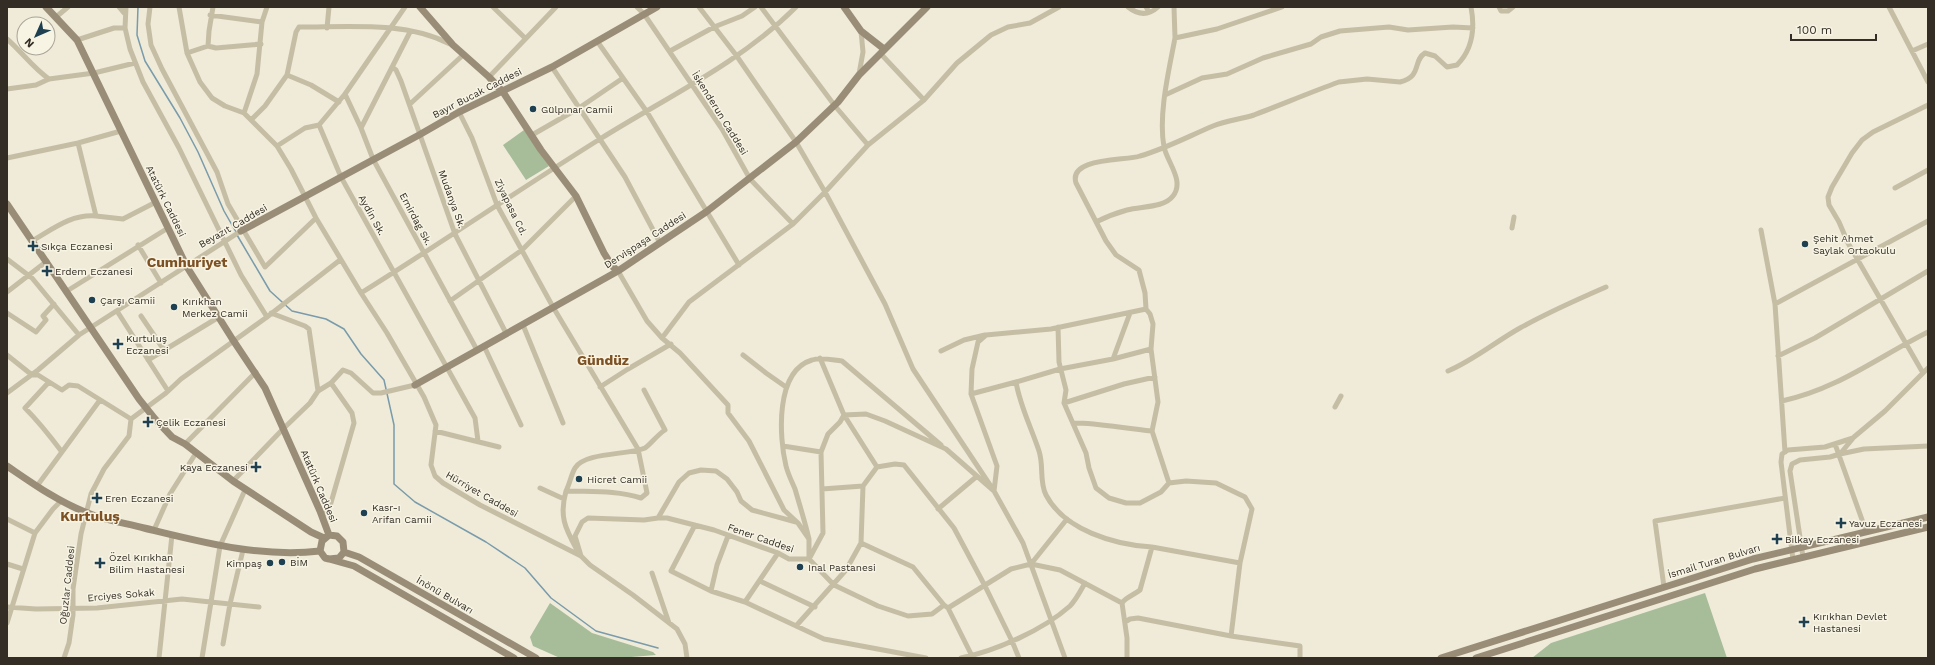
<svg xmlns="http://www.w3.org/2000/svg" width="1935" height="665" font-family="'Work Sans',sans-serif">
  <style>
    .green { fill: #a7bd99 }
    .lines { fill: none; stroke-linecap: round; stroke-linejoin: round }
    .stream { stroke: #799bab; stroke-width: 1.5 }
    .street { stroke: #c6bda5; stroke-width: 5 }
    .secondary { stroke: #9a8d77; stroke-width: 7 }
    .poi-dot { fill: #1e4051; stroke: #f8f4e4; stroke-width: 1.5 }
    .labels { text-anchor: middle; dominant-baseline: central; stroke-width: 3; stroke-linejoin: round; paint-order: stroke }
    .street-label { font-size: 10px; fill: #332d26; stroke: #f8f4e4 }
    .poi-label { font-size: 10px; fill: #332d26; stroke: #f8f4e4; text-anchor: start }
    .district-label { font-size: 14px; font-weight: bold; fill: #7d5123; stroke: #f8f4e4 }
  </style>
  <rect width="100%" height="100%" fill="#efebd8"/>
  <path class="green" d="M524,130L549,166L526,180L503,145Z
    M1705,593L1727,658H1532L1551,643Z
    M550,603L592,633L653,652L656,655L619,658H560L533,646L530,637Z"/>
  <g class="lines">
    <path class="stream" d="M138,7L137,35L145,61L180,118L198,152L224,211L236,232
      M237,235L270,291L292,311L326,319L344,329L361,354L384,380L394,425V484L415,502L486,542L525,568L551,598L596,631L658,648"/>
    <path class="street" d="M119,7L124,13
      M126,7L125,28L130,49L143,82L179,148L241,275L267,317
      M150,7L148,24L151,45L162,69L217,172L228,204L265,267L316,218
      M179,7L187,53L200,82L212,98L225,106L244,113L277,146L291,169L316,218L361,293L387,333L424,397L436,425L431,465L435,476L443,483L480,505L581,556L590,565L633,595L677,629L685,644L687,658
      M405,7L345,94L319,125L341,177L475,418L478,441
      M493,7L525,38
      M637,7L644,14L722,129L750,179L793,224
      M699,7L736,55L796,142L825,192L885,304L913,369L994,491
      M761,7L835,106L868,145
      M1128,7C1138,15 1148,16 1158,7
      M1146,7L1149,12
      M1174,7L1175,38L1217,29L1282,7
      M1499,7L1501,11H1508L1513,7
      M1889,7L1928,82
      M210,15L262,22
      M56,17L68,7
      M327,28L329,7
      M7,39C22,52 33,68 49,79
      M77,40L114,28H125
      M597,41L647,112L739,265
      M208,46L209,31L213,7
      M670,51L714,27L742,16L755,7
      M1912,51L1928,44
      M187,53L208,46L216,48L261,44
      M880,53L924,100
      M392,67L396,70L401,81L455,234L506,333
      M552,67L625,177L660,243
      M859,74L863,52L861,31
      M287,75L311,85L339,102
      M489,77L556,7
      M7,89L36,85L49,79L94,73L135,63
      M345,94L361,128L373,159L477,350
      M1165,95L1202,78L1227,74L1263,58L1311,44L1321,37L1340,31L1389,27L1408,30L1453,27L1473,28
      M410,104L463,55
      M459,112L472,138L497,205L553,307L638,449L647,493L641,498C616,490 592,492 566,491C559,516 565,528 577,550
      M244,113L257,74L262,22L267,7
      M252,119L265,106L287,75L296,32L299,27C348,27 405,21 450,44
      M361,128L410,32
      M532,135L579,108L623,78
      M78,143L96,216L123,219L156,202
      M277,146L305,128L319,125
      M7,158L78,143L121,131
      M1895,188L1928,170
      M1096,222C1106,217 1116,213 1127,210C1141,206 1164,208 1173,196C1185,181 1167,162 1164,147C1158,115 1169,70 1175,38
      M1512,228L1514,217
      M1761,230L1775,304L1785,452
      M32,241C53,229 71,214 96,216
      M138,245L161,283
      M7,259L32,278L79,335
      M618,271L647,321L662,338L680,353L728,405V413L749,441L784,510L798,523L809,539V558
      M67,291L168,228
      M7,292L47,261
      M361,293C441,243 520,189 600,139C667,97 740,63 796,7
      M450,301L522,250L576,196
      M1775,304L1928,221
      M117,311L168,391
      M7,313L36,332L46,320L43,316L54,304
      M271,313L305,326L309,329L318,391
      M141,316L164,350
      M523,325L563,423
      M1058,327L1059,362L1066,390L1064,403L1086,453L1089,468L1096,488L1109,498L1126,503H1140L1161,492L1169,483L1186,481L1216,483L1245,497L1252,509L1240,563L1231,636
      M662,338L689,302L793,224L825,192L868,145L924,100L957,63L991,35L1008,27L1030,23L1059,7
      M484,346L521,425
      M941,351L964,340L985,335
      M7,355L32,375H38L62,390L69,385L78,386L131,419
      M743,355L766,373L786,387
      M1778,356L1815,338L1928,271
      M820,358L844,415L877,467
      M1113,359L1151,349
      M148,360L219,317
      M1448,371C1474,360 1495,342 1520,328C1547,313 1576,300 1606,287
      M1923,373L1848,243L1839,222L1829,205L1828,197L1832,187L1852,153L1862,140L1873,132L1928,105
      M49,382L25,408C38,421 50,436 62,452
      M600,387L628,369L671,344
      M7,393L38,370L79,335L241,231
      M971,394L1016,382
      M1782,401C1838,389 1878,357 1928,332
      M1064,403L1124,384L1155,377
      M1335,407L1341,396
      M1074,423C1100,423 1126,429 1152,431
      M435,431L499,447
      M185,444L256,372
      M1835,444L1866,531
      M783,446L821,452
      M1840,454L1864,449L1928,446
      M233,481L283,429L310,403L318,391L331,383L343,370L351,373L373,393H381L415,385
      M1169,483L1152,431L1158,402L1151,349L1153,324L1150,314L1146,309L1145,293L1139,270L1116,255L1106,241L1076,183C1068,157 1126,161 1140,156C1165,149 1189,136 1213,126C1226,121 1241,119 1254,115C1283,104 1311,92 1339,82L1367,79L1400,82C1423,76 1412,61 1425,53L1435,56L1447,67L1457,65C1473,49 1475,28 1471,7
      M37,486L100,400
      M540,488L564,499
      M822,489L863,486
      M566,491C570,483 571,475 575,468C584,452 630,455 645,448C650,445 657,435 665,430L644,390
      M994,491L997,466L971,394L972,369L978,342L986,335L1051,329L1146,309
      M938,509L976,477
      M322,517L330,506L354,423L352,413L331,383
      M658,518L679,482L689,473L701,470L716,471L727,479L737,492L741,501L752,510L796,522
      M7,519L35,533
      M695,525L671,571L711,591L745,602L824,639L926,658
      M154,530L170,494L196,453
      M809,539C805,522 800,506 795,489C792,482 788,474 786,466C779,437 775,371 812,360C821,357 832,360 842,361L941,445
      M861,543L913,567L944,605
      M1152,547L1240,563
      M581,556L575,536L582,522L588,518L644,520L658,518H667L714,530L778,553L789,559H809L834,585L878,606L908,616L932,614L944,605L948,608L1011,569L1031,564L1060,570L1122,603L1127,638V658
      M1803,557L1790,471L1792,464L1800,460L1830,457L1840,454L1854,437L1885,411L1928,368
      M809,559L823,533L821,452L828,434L840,422L844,415L866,414L885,421L946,449L994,491L1023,543L1065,658
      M1793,560L1781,462L1782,454L1788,450L1825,447L1853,438
      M7,564L23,569
      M1031,564L1067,519
      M652,573L669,623
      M760,581L815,607
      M1664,587L1655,521L1785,498
      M711,591L717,565L728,536
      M745,602L778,553
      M1122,603C1126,597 1134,595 1140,590L1152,547C1115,545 1064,530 1046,495C1039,481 1044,466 1039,451C1031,427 1020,406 1016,382L1060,369L1113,359L1130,313
      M7,607L36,609L97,608L182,599L259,607
      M948,608L972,656
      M1125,622L1130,619L1138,618L1231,636L1300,646V658
      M7,623L35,533L53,509L61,501
      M796,626L846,570L861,543L863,486L877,467L895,464L904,465L954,528L985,586L1012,641L1019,658
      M223,644L230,604L243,550
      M64,658L69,643L73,615V589L81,534L91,494L104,469L129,436L131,419L166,393L181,379L267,317L340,260
      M159,658L172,535
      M202,658L220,546L245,490
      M961,658C996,651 1043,630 1070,606C1076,600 1081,590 1085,583"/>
    <path class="secondary" d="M46,7L77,40L187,267L233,340L265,388L320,511L329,535
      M420,7L453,45L489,77L503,92L541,150L576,196L604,253L612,266L618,271
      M844,7L861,31L884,49
      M7,204L139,399L155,419L172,437L185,444L233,481L311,532L324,538
      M241,231L419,135L459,112L552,67L657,7
      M415,385L618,271L706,212L796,142L838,102L859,75L927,7
      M7,466C32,483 57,501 85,512C103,520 125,523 144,528C202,542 260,558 320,551
      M344,552L359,557L536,658
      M329,559L339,558L344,552L343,542L337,536L329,535L322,541L320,551L325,558L329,559L354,566L514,658
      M1441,658L1753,559L1928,517
      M1476,658L1755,569L1928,527"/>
  </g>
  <g class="poi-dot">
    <circle cx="533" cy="109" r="4"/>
    <circle cx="1805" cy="244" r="4"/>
    <path d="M31 240h4v4h4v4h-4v4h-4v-4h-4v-4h4z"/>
    <path d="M45 265h4v4h4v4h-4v4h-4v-4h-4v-4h4z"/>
    <circle cx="92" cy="300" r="4"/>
    <circle cx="174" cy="307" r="4"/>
    <path d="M116 338h4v4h4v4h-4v4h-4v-4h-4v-4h4z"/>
    <path d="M146 416h4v4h4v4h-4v4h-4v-4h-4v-4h4z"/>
    <path d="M254 461h4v4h4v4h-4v4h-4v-4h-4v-4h4z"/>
    <circle cx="579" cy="479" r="4"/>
    <path d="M95 492h4v4h4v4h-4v4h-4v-4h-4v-4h4z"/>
    <circle cx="364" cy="513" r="4"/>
    <path d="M1839 517h4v4h4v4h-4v4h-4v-4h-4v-4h4z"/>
    <path d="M1775 533h4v4h4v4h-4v4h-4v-4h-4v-4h4z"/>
    <circle cx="282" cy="562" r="4"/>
    <path d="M98 557h4v4h4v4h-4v4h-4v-4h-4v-4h4z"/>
    <circle cx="270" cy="563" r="4"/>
    <circle cx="800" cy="567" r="4"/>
    <path d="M1802 616h4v4h4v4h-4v4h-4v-4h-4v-4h4z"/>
  </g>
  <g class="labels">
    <g class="street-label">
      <text transform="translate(477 93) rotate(-27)">Bayır Bucak Caddesi</text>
      <text transform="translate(720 113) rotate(58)">İskenderun Caddesi</text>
      <text transform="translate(452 199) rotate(70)">Mudanya Sk.</text>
      <text transform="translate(166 201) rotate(64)">Atatürk Caddesi</text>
      <text transform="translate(511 207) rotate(64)">Ziyapasa Cd.</text>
      <text transform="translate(372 215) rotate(61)">Aydin Sk.</text>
      <text transform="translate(416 219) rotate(62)">Emirdag Sk.</text>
      <text transform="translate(233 226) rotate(-30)">Beyazıt Caddesi</text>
      <text transform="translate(645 240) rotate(-33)">Dervişpaşa Caddesi</text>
      <text transform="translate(319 486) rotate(67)">Atatürk Caddesi</text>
      <text transform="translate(482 494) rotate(30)">Hürriyet Caddesi</text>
      <text transform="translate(761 538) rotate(19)">Fener Caddesi</text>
      <text transform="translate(1714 561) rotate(-17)">İsmail Turan Bulvarı</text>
      <text transform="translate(67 585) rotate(-84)">Oğuzlar Caddesi</text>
      <text transform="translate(121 595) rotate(-5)">Erciyes Sokak</text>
      <text transform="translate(445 595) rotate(30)">İnönü Bulvarı</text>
    </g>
    <g class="poi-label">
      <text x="541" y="109">Gülpınar Camii</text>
      <text x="1813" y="238">Şehit Ahmet<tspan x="1813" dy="12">Saylak Ortaokulu</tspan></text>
      <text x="41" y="246">Sıkça Eczanesi</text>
      <text x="55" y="271">Erdem Eczanesi</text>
      <text x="100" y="300">Çarşı Camii</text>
      <text x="182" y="301">Kırıkhan<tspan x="182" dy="12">Merkez Camii</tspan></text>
      <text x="126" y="338">Kurtuluş<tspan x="126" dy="12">Eczanesi</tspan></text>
      <text x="156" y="422">Çelik Eczanesi</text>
      <text x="248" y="467" text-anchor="end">Kaya Eczanesi</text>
      <text x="587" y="479">Hicret Camii</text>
      <text x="105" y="498">Eren Eczanesi</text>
      <text x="372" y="507">Kasr-ı<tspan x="372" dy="12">Arifan Camii</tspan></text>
      <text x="1849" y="523">Yavuz Eczanesi</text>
      <text x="1785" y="539">Bilkay Eczanesi</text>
      <text x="109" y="557">Özel Kırıkhan<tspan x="109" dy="12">Bilim Hastanesi</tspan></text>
      <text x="290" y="562">BİM</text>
      <text x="262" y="563" text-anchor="end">Kimpaş</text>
      <text x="808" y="567">Inal Pastanesi</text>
      <text x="1813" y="616">Kırıkhan Devlet<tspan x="1813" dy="12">Hastanesi</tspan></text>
    </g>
    <g class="district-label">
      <text x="187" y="262">Cumhuriyet</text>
      <text x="603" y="360">Gündüz</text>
      <text x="90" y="516">Kurtuluş</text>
    </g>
  </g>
  <rect width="1935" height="665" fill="none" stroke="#332d26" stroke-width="16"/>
  <g transform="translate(36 36) rotate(225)"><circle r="19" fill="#f8f4e4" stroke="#a9a498"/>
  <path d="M0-3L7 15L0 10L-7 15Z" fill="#1e4051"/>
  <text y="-6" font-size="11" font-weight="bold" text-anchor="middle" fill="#332d26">N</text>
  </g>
  <path d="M1791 34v6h85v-6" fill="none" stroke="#332d26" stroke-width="2"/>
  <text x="1797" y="34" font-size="12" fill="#332d26" stroke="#f8f4e4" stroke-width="3" paint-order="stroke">100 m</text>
</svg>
